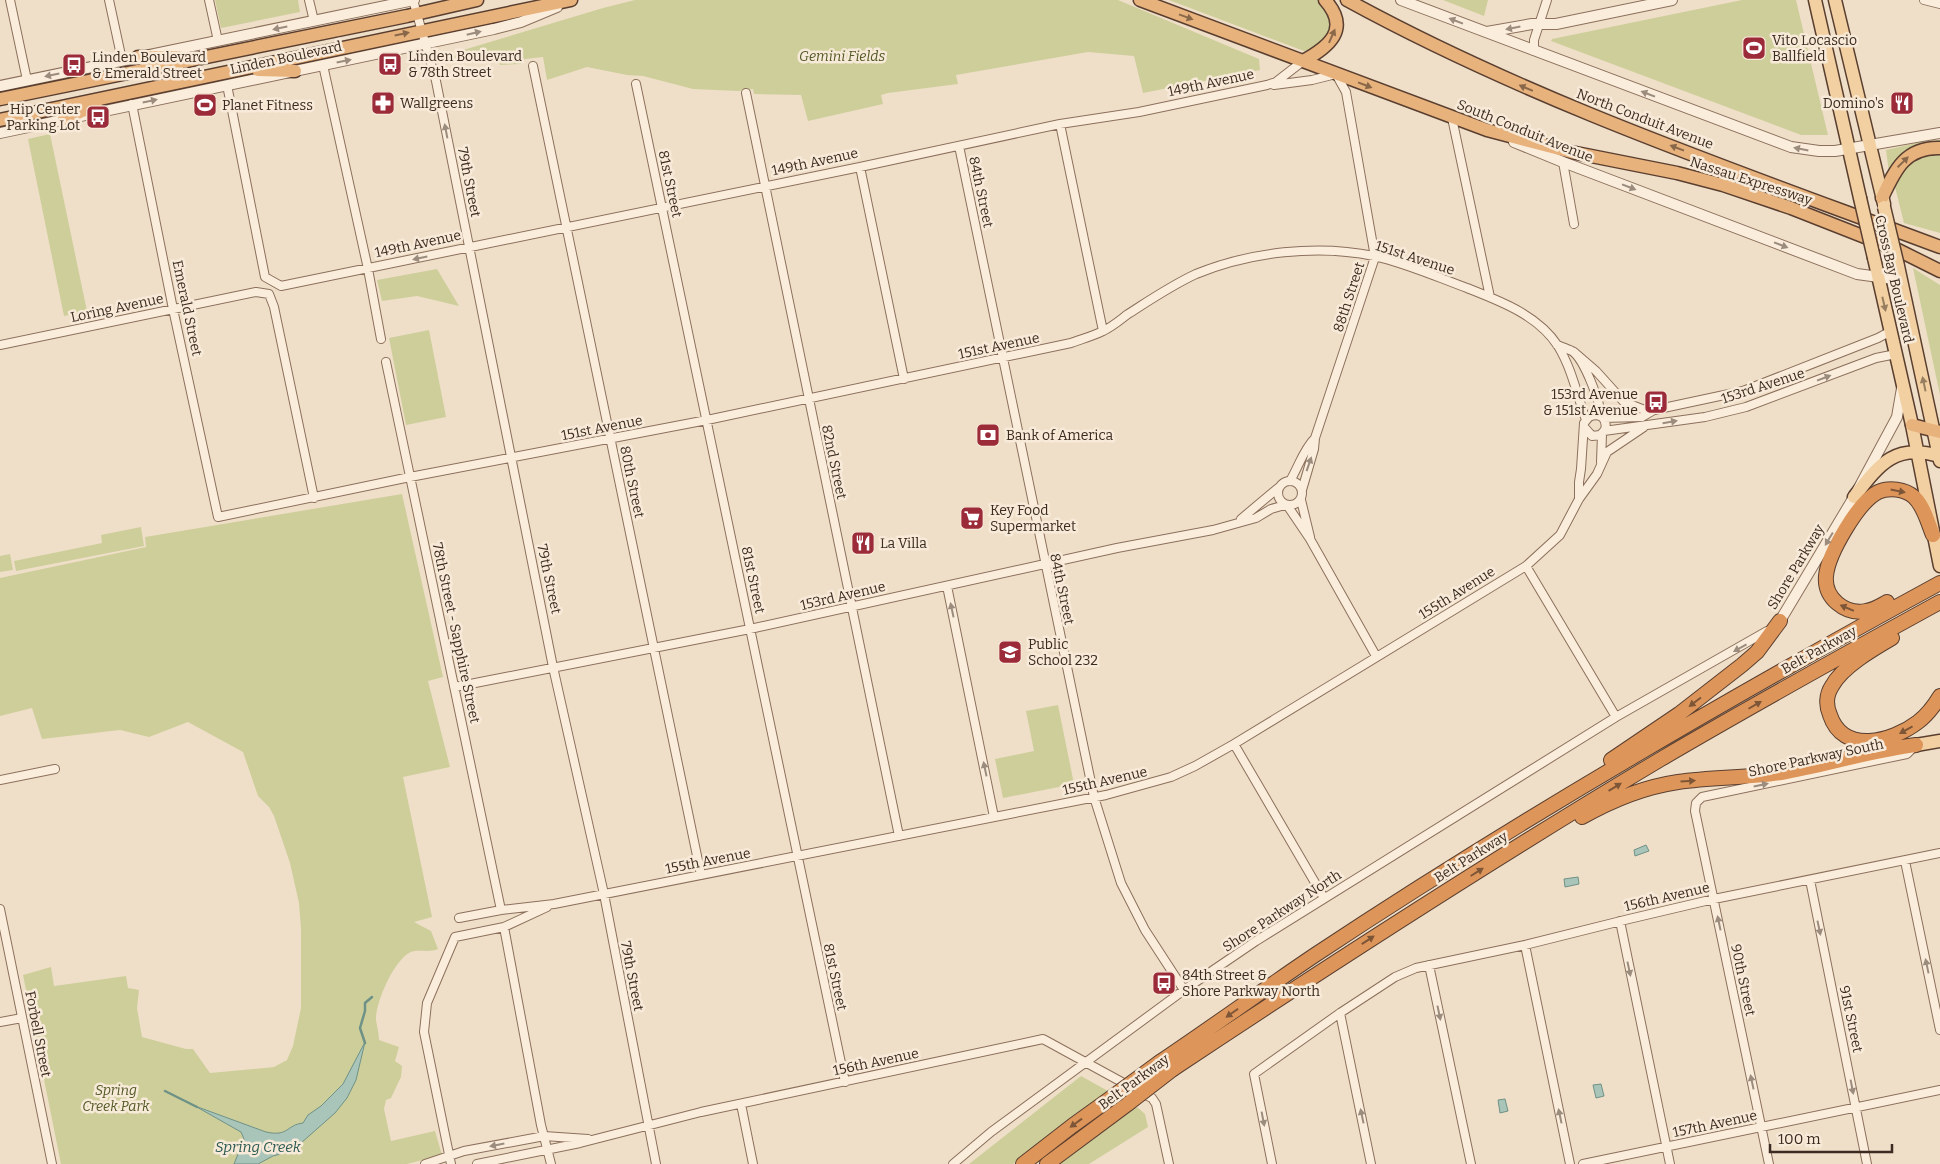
<svg xmlns="http://www.w3.org/2000/svg" width="1940" height="1164" font-family="Bitter,serif">
  <style>
    .green { fill: #cece9b }
    .water { fill: #a9c4b9; stroke: #6f9286 }
    .lines { fill: none; stroke-linecap: round; stroke-linejoin: round }
    .stream { stroke: #6f9286; stroke-width: 2.5 }
    .minor-casing { stroke: #8c705c; stroke-width: 10 }
    .tertiary-casing { stroke: #8c705c; stroke-width: 12 }
    .primary-casing { stroke: #5a3f30; stroke-width: 15 }
    .trunk-casing { stroke: #5a3f30; stroke-width: 15 }
    .motorway-casing { stroke: #5a3f30; stroke-width: 16 }
    .minor { stroke: #faeddc; stroke-width: 8 }
    .tertiary { stroke: #faeddc; stroke-width: 10 }
    .primary { stroke: #f2d0a1; stroke-width: 12 }
    .trunk { stroke: #e8b27d; stroke-width: 12 }
    .motorway { stroke: #de9559; stroke-width: 14 }
    .primary-bridge-casing { stroke: #5a3f30; stroke-width: 15; stroke-linecap: butt }
    .motorway-bridge-casing { stroke: #5a3f30; stroke-width: 16; stroke-linecap: butt }
    .primary-bridge { stroke: #f2d0a1; stroke-width: 12 }
    .motorway-bridge { stroke: #de9559; stroke-width: 14 }
    .oneway { fill: #89684a }
    .oneway2 { fill: #9b8c7e }
    .oneway3 { fill: #977e60 }
    .oneway4 { fill: #7d5537 }
    .labels { text-anchor: middle; dominant-baseline: central; stroke-width: 5; stroke-linejoin: round; paint-order: stroke }
    .poi-label { font-size: 14px; fill: #3c2b20; stroke: #f7ead8; text-anchor: start }
    .park-label { font-size: 14px; font-style: italic; fill: #525926; stroke: #f7ead8 }
    .street-label { font-size: 14px; fill: #3c2b20; stroke: #f7ead8 }
    .water-label { font-size: 15px; font-style: italic; fill: #2f5c54; stroke: #f7ead8 }
  </style>
  <rect width="100%" height="100%" fill="#efdfc8"/>
  <path class="green" d="M215,0H298L300,12L221,28Z
    M635,0H1118L1259,59L1260,70L1143,93L1134,56L1088,52L956,75L958,84L888,93L881,95L883,104L808,121L801,95L754,94L753,89L738,91L693,89L643,76L627,75L587,67L547,80L543,57L525,59L521,64L500,65L499,57L487,60L453,58L460,51L603,8Z
    M1169,0H1320C1335,23 1334,25 1320,47L1304,51Z
    M1443,0H1488L1484,16Z
    M1742,0H1796L1828,135H1801L1551,41L1552,39Z
    M50,134L87,311L64,316L28,139Z
    M1940,140V143L1889,173L1886,150L1925,141Z
    M1940,153V233L1904,223L1895,187C1906,165 1913,155 1940,153Z
    M1913,268L1940,285V395Z
    M437,269L459,306L417,296L382,301L377,280Z
    M429,330L446,417L406,425L389,338Z
    M402,494L443,677L428,681L450,767L403,777L432,917L414,922L431,931L438,949C429,953 419,949 411,952C395,958 375,1003 376,1020C377,1027 379,1033 379,1040L399,1047L395,1061L402,1066L401,1077L391,1098L386,1100L384,1109L391,1141L435,1131L442,1155L407,1164H61L23,975L51,967L54,986L126,976L128,988L139,990L137,1008L142,1037L186,1049H193L210,1073L274,1067L287,1060L293,1046L301,1008V929L299,903L290,863L274,816L269,807L258,796L243,752L188,722L149,737L120,730L42,739L32,708L0,716V578L146,547L145,537Z
    M141,527L144,546L16,571L14,561L102,543L101,535Z
    M10,554L13,570L0,572V556Z
    M1058,705L1074,784L1003,798L995,759L1034,751L1026,711Z
    M1081,1076L1108,1091L1013,1164H969Z
    M1137,1107L1145,1114L1148,1127L1089,1164H1058Z"/>
  <path class="water" d="M1646,845L1649,851L1635,856L1634,850Z
    M1578,877L1579,884L1565,887L1564,879Z
    M365,1042L356,1080L347,1098L335,1113L292,1151L273,1156L258,1164H234L244,1139L241,1132L195,1106L266,1132C289,1137 286,1125 303,1123L308,1115L321,1106L343,1084Z
    M1601,1084L1604,1096L1596,1098L1593,1085Z
    M1505,1099L1508,1111L1500,1113L1498,1100Z"/>
  <g class="lines">
    <path class="stream" d="M365,1043L360,1028L365,1011V1003L372,997
      M165,1091L197,1107"/>
    <g class="minor-casing">
      <path id="minor" d="M10,0L27,80
        M109,0L122,60
        M209,0L218,41
        M309,0L314,21
        M413,0L436,81L553,667L604,894L656,1164
        M1924,0L1940,4
        M1534,51V40L1547,0
        M323,65L368,269L381,339
        M533,66L701,875
        M636,84L845,1082
        M227,85L265,277L281,286L860,167L1060,124L1139,112L1267,85L1276,82L1303,61
        M1274,85L1312,80L1336,74L1346,92L1375,257L1315,438L1314,449L1302,490
        M746,93L899,836
        M132,104L173,309L218,517L410,477L707,420L1071,343C1082,339 1093,336 1103,331C1112,327 1120,320 1128,314C1150,300 1172,285 1196,274C1250,252 1317,244 1374,256C1406,263 1437,277 1467,288C1500,301 1538,315 1558,346C1572,369 1577,395 1586,420
        M1452,118L1490,297
        M1060,124L1103,331
        M959,146L1094,797L1121,883L1145,930L1184,990
        M1563,162L1574,224
        M860,167L904,379
        M0,345L256,292L269,294L274,307L314,498
        M1557,345C1562,347 1568,349 1572,351C1584,359 1600,401 1601,416
        M1574,352L1596,371L1624,402L1642,409L1654,410
        M386,362L501,910
        M1603,418L1642,417L1654,410L1743,391L1878,338L1891,331
        M1604,431L1705,417L1746,407L1876,358L1896,354
        M1601,462L1602,434
        M1278 493a12 12 0 1 1 24 0a12 12 0 1 1-24 0Z
        M1290,481C1299,466 1303,450 1315,438
        M1579,499V482L1581,469L1584,423L1589,417C1599,412 1608,418 1605,430L1600,435L1592,436L1585,428
        M1301,500L1310,537
        M1287,505L1310,539L1376,656
        M1241,519L1278,488
        M1526,566L1616,717
        M947,586L994,817
        M455,687L750,629L1117,548L1213,530L1256,518L1271,509L1285,505
        M1234,744L1324,898
        M0,780L55,769
        M1905,861L1940,1030
        M1810,880L1867,1164
        M0,909L52,1164
        M459,918L501,910L554,904L1106,795L1171,777L1195,766L1234,744L1526,566L1560,535L1579,499L1597,474L1607,452L1644,427
        M1620,921L1670,1164
        M504,927L541,1125L551,1164
        M1525,945L1570,1164
        M1429,965L1471,1164
        M1340,1013L1371,1164
        M0,1022L22,1018
        M1141,1093L1152,1098L1156,1104L1169,1164
        M741,1104L753,1164
        M425,1164L464,1151L534,1138L544,1136L588,1139
        M451,1164L424,1032L427,1003L455,937L504,927L547,907
        M477,1164L580,1143L701,1112L1043,1039L1129,1086
        M953,1164L991,1132L1184,990L1256,941L1616,717L1767,631
        M1272,1164L1254,1074L1340,1013L1395,977L1416,968L1525,945L1629,919L1714,899L1940,853
        M1583,1164L1940,1090
        M1769,1164L1695,811L1696,803L1702,797L1907,754L1915,746"/>
    </g>
    <g class="tertiary-casing">
      <path id="tertiary" d="M1401,0L1791,147L1819,151H1835L1940,133
        M1487,32L1532,24H1556L1672,0
        M0,86L414,0
        M0,133L494,29L521,22L557,7
        M1514,142L1563,162L1857,274L1901,280
        M1780,621L1854,497L1897,417L1902,388"/>
    </g>
    <g class="primary-casing">
      <path id="primary" d="M1815,0L1860,198
        M1835,0L1884,204
        M1874,258L1912,425L1940,566
        M1898,266L1940,461
        M1854,497C1879,465 1894,443 1939,456
        M1916,745L1940,741"/>
    </g>
    <g class="trunk-casing">
      <path id="trunk" d="M1140,0L1487,130L1571,152L1677,173L1723,185L1791,208L1898,250L1940,271
        M1347,0C1535,103 1740,172 1940,247
        M138,57H179
        M1303,61C1329,47 1351,29 1325,0
        M258,70L295,71
        M0,99L407,16L477,0
        M64,119L96,105
        M0,120L571,0
        M1882,198C1895,170 1905,147 1940,148
        M1912,425L1940,432"/>
    </g>
    <g class="motorway-casing">
      <path id="motorway" d="M1887,602C1880,606 1874,610 1866,611C1845,615 1824,598 1826,576C1828,554 1858,502 1878,492C1889,487 1905,489 1914,497C1924,506 1928,523 1933,535
        M1892,638C1873,649 1842,667 1832,686C1826,695 1826,706 1830,715C1843,755 1892,742 1918,722C1927,715 1934,706 1940,696
        M1611,760L1679,714L1742,665L1757,652L1780,621
        M1582,817C1612,800 1644,787 1678,782C1712,777 1747,778 1781,773C1826,765 1870,751 1916,745
        M1160,1062C1212,1027 1263,990 1315,955C1517,821 1727,699 1940,583
        M1173,1069C1334,962 1495,858 1661,759C1753,705 1847,653 1940,602
        M1023,1164L1072,1126L1115,1095
        M1047,1164L1129,1103"/>
    </g>
    <use href="#minor" class="minor"/>
    <use href="#tertiary" class="tertiary"/>
    <use href="#primary" class="primary"/>
    <use href="#trunk" class="trunk"/>
    <use href="#motorway" class="motorway"/>
    <g class="primary-bridge-casing">
      <path id="primary-bridge" d="M1860,198L1874,258
        M1884,207L1898,266"/>
    </g>
    <g class="motorway-bridge-casing">
      <path id="motorway-bridge" d="M1115,1095L1160,1062
        M1129,1103L1173,1069"/>
    </g>
    <use href="#primary-bridge" class="primary-bridge"/>
    <use href="#motorway-bridge" class="motorway-bridge"/>
  </g>
  <defs><path id="oneway-solid" d="M-6-.8H1V-3.2L6.5 0L1 3.2V.8H-6Z" transform="scale(1.25)"/></defs>
  <g class="oneway">
    <use href="#oneway-solid" transform="translate(1186 17) rotate(20)"/>
    <use href="#oneway-solid" transform="translate(402 34) rotate(-12)"/>
    <use href="#oneway-solid" transform="translate(1332 36) rotate(-66)"/>
    <use href="#oneway-solid" transform="translate(1365 85) rotate(21)"/>
    <use href="#oneway-solid" transform="translate(1526 88) rotate(-157)"/>
    <use href="#oneway-solid" transform="translate(1677 148) rotate(-159)"/>
    <use href="#oneway-solid" transform="translate(1903 162) rotate(-44)"/>
  </g>
  <g class="oneway2">
    <use href="#oneway-solid" transform="translate(1456 21) rotate(-159)"/>
    <use href="#oneway-solid" transform="translate(280 28) rotate(168)"/>
    <use href="#oneway-solid" transform="translate(1513 28) rotate(169)"/>
    <use href="#oneway-solid" transform="translate(474 33) rotate(-13)"/>
    <use href="#oneway-solid" transform="translate(344 61) rotate(-11)"/>
    <use href="#oneway-solid" transform="translate(52 75) rotate(168)"/>
    <use href="#oneway-solid" transform="translate(1648 94) rotate(-159)"/>
    <use href="#oneway-solid" transform="translate(150 101) rotate(-12)"/>
    <use href="#oneway-solid" transform="translate(446 131) rotate(-101)"/>
    <use href="#oneway-solid" transform="translate(1801 149) rotate(-169)"/>
    <use href="#oneway-solid" transform="translate(1629 187) rotate(21)"/>
    <use href="#oneway-solid" transform="translate(1781 245) rotate(21)"/>
    <use href="#oneway-solid" transform="translate(420 258) rotate(168)"/>
    <use href="#oneway-solid" transform="translate(1824 378) rotate(-21)"/>
    <use href="#oneway-solid" transform="translate(1670 422) rotate(-10)"/>
    <use href="#oneway-solid" transform="translate(1309 464) rotate(-71)"/>
    <use href="#oneway-solid" transform="translate(1829 539) rotate(121)"/>
    <use href="#oneway-solid" transform="translate(952 610) rotate(-102)"/>
    <use href="#oneway-solid" transform="translate(1740 648) rotate(151)"/>
    <use href="#oneway-solid" transform="translate(985 769) rotate(-102)"/>
    <use href="#oneway-solid" transform="translate(1761 785) rotate(-12)"/>
    <use href="#oneway-solid" transform="translate(1719 923) rotate(-102)"/>
    <use href="#oneway-solid" transform="translate(1819 928) rotate(78)"/>
    <use href="#oneway-solid" transform="translate(1927 966) rotate(-102)"/>
    <use href="#oneway-solid" transform="translate(1629 969) rotate(78)"/>
    <use href="#oneway-solid" transform="translate(1439 1013) rotate(78)"/>
    <use href="#oneway-solid" transform="translate(1752 1082) rotate(-102)"/>
    <use href="#oneway-solid" transform="translate(1852 1087) rotate(79)"/>
    <use href="#oneway-solid" transform="translate(1362 1116) rotate(-102)"/>
    <use href="#oneway-solid" transform="translate(1560 1116) rotate(-102)"/>
    <use href="#oneway-solid" transform="translate(1263 1119) rotate(79)"/>
    <use href="#oneway-solid" transform="translate(497 1145) rotate(169)"/>
  </g>
  <g class="oneway3">
    <use href="#oneway-solid" transform="translate(1884 304) rotate(77)"/>
    <use href="#oneway-solid" transform="translate(1924 384) rotate(-102)"/>
  </g>
  <g class="oneway4">
    <use href="#oneway-solid" transform="translate(1898 491) rotate(11)"/>
    <use href="#oneway-solid" transform="translate(1847 608) rotate(-157)"/>
    <use href="#oneway-solid" transform="translate(1695 702) rotate(143)"/>
    <use href="#oneway-solid" transform="translate(1755 705) rotate(-30)"/>
    <use href="#oneway-solid" transform="translate(1906 730) rotate(151)"/>
    <use href="#oneway-solid" transform="translate(1688 781) rotate(-4)"/>
    <use href="#oneway-solid" transform="translate(1615 787) rotate(-31)"/>
    <use href="#oneway-solid" transform="translate(1477 872) rotate(-32)"/>
    <use href="#oneway-solid" transform="translate(1368 940) rotate(-33)"/>
    <use href="#oneway-solid" transform="translate(1232 1013) rotate(145)"/>
    <use href="#oneway-solid" transform="translate(1076 1123) rotate(144)"/>
  </g>
  <defs>
    <g id="stadium-square" transform="scale(1.25)"><rect x="-9" y="-9" width="18" height="18" rx="4" fill="#9c2b39" stroke="#f7ead8"/><path d="M0-5a6.5 5 0 1 0 0 10a6.5 5 0 1 0 0-10ZM-3.5-1.8h7v3.6h-7Z" fill="#fff"/></g>
    <g id="bus-square" transform="scale(1.25)"><rect x="-9" y="-9" width="18" height="18" rx="4" fill="#9c2b39" stroke="#f7ead8"/><path d="M-5-6H5V4H4V6H2V4H-2V6H-4V4H-5ZM-3.5-4V0h7V-4ZM-3.5 1.2v1.5H-2V1.2ZM2 1.2v1.5H3.5V1.2Z" fill="#fff"/></g>
    <g id="pharmacy-square" transform="scale(1.25)"><rect x="-9" y="-9" width="18" height="18" rx="4" fill="#9c2b39" stroke="#f7ead8"/><path d="M-2-6h4v4h4v4h-4v4h-4v-4h-4v-4h4Z" fill="#fff"/></g>
    <g id="restaurant-square" transform="scale(1.25)"><rect x="-9" y="-9" width="18" height="18" rx="4" fill="#9c2b39" stroke="#f7ead8"/><path d="M-5-6h1v4h1v-4h1v4h1v-4h1v5L-1.5 .5V6h-2V.5L-5-1ZM5-6V6H3V1.5H1.5Q1.5-4 5-6Z" fill="#fff"/></g>
    <g id="bank-square" transform="scale(1.25)"><rect x="-9" y="-9" width="18" height="18" rx="4" fill="#9c2b39" stroke="#f7ead8"/><path d="M-6-4H6V4H-6ZM0-2.3a2.3 2.3 0 1 0 0 4.6a2.3 2.3 0 1 0 0-4.6Z" fill="#fff"/></g>
    <g id="supermarket-square" transform="scale(1.25)"><rect x="-9" y="-9" width="18" height="18" rx="4" fill="#9c2b39" stroke="#f7ead8"/><path d="M-6-5.5h2.5l.6 2H6L4.5 2H-2.5L-4.4-4H-6ZM-1.5 3.2a1.3 1.3 0 1 0 .1 0ZM3 3.2a1.3 1.3 0 1 0 .1 0Z" fill="#fff"/></g>
    <g id="school-square" transform="scale(1.25)"><rect x="-9" y="-9" width="18" height="18" rx="4" fill="#9c2b39" stroke="#f7ead8"/><path d="M0-5L7-2L0 1L-7-2ZM-4 1L0 2.5L4 1V4Q0 6-4 4Z" fill="#fff"/></g>
  </defs>
  <g fill-rule="evenodd">
    <use href="#stadium-square" x="1754" y="48"/>
    <use href="#bus-square" x="390" y="64"/>
    <use href="#bus-square" x="74" y="65"/>
    <use href="#pharmacy-square" x="383" y="103"/>
    <use href="#restaurant-square" x="1902" y="103"/>
    <use href="#stadium-square" x="205" y="105"/>
    <use href="#bus-square" x="98" y="117"/>
    <use href="#bus-square" x="1656" y="402"/>
    <use href="#bank-square" x="988" y="435"/>
    <use href="#supermarket-square" x="972" y="518"/>
    <use href="#restaurant-square" x="863" y="543"/>
    <use href="#school-square" x="1010" y="652"/>
    <use href="#bus-square" x="1164" y="983"/>
  </g>
  <g class="labels">
    <g class="poi-label">
      <text x="1772" y="40">Vito Locascio<tspan x="1772" dy="16">Ballfield</tspan></text>
      <text x="408" y="56">Linden Boulevard<tspan x="408" dy="16">&amp; 78th Street</tspan></text>
      <text x="92" y="57">Linden Boulevard<tspan x="92" dy="16">&amp; Emerald Street</tspan></text>
      <text x="400" y="103">Wallgreens</text>
      <text x="1884" y="103" text-anchor="end">Domino's</text>
      <text x="222" y="105">Planet Fitness</text>
      <text x="80" y="109" text-anchor="end">Hip Center<tspan x="80" dy="16">Parking Lot</tspan></text>
      <text x="1638" y="394" text-anchor="end">153rd Avenue<tspan x="1638" dy="16">&amp; 151st Avenue</tspan></text>
      <text x="1006" y="435">Bank of America</text>
      <text x="990" y="510">Key Food<tspan x="990" dy="16">Supermarket</tspan></text>
      <text x="880" y="543">La Villa</text>
      <text x="1028" y="644">Public<tspan x="1028" dy="16">School 232</tspan></text>
      <text x="1182" y="975">84th Street &amp;<tspan x="1182" dy="16">Shore Parkway North</tspan></text>
    </g>
    <g class="park-label">
      <text x="842" y="56">Gemini Fields</text>
      <text x="116" y="1090">Spring<tspan x="116" dy="16">Creek Park</tspan></text>
    </g>
    <g class="street-label">
      <text transform="translate(286 58) rotate(-12)">Linden Boulevard</text>
      <text transform="translate(1211 83) rotate(-12)">149th Avenue</text>
      <text transform="translate(1645 119) rotate(21)">North Conduit Avenue</text>
      <text transform="translate(1525 131) rotate(22)">South Conduit Avenue</text>
      <text transform="translate(815 162) rotate(-12)">149th Avenue</text>
      <text transform="translate(1751 181) rotate(18)">Nassau Expressway</text>
      <text transform="translate(469 182) rotate(79)">79th Street</text>
      <text transform="translate(670 184) rotate(78)">81st Street</text>
      <text transform="translate(981 192) rotate(78)">84th Street</text>
      <text transform="translate(418 244) rotate(-12)">149th Avenue</text>
      <text transform="translate(1415 258) rotate(18)">151st Avenue</text>
      <text transform="translate(1894 279) rotate(77)">Cross Bay Boulevard</text>
      <text transform="translate(1349 297) rotate(-72)">88th Street</text>
      <text transform="translate(117 308) rotate(-12)">Loring Avenue</text>
      <text transform="translate(187 308) rotate(78)">Emerald Street</text>
      <text transform="translate(999 346) rotate(-12)">151st Avenue</text>
      <text transform="translate(1763 386) rotate(-18)">153rd Avenue</text>
      <text transform="translate(602 428) rotate(-11)">151st Avenue</text>
      <text transform="translate(834 462) rotate(78)">82nd Street</text>
      <text transform="translate(632 482) rotate(78)">80th Street</text>
      <text transform="translate(1796 567) rotate(-59)">Shore Parkway</text>
      <text transform="translate(549 579) rotate(78)">79th Street</text>
      <text transform="translate(753 580) rotate(78)">81st Street</text>
      <text transform="translate(1062 589) rotate(78)">84th Street</text>
      <text transform="translate(1457 593) rotate(-32)">155th Avenue</text>
      <text transform="translate(843 596) rotate(-13)">153rd Avenue</text>
      <text transform="translate(456 633) rotate(78)">78th Street - Sapphire Street</text>
      <text transform="translate(1819 650) rotate(-29)">Belt Parkway</text>
      <text transform="translate(1816 758) rotate(-12)">Shore Parkway South</text>
      <text transform="translate(1105 781) rotate(-13)">155th Avenue</text>
      <text transform="translate(1471 857) rotate(-32)">Belt Parkway</text>
      <text transform="translate(708 861) rotate(-11)">155th Avenue</text>
      <text transform="translate(1667 897) rotate(-13)">156th Avenue</text>
      <text transform="translate(1282 911) rotate(-33)">Shore Parkway North</text>
      <text transform="translate(632 976) rotate(79)">79th Street</text>
      <text transform="translate(835 977) rotate(78)">81st Street</text>
      <text transform="translate(1743 980) rotate(78)">90th Street</text>
      <text transform="translate(1851 1019) rotate(78)">91st Street</text>
      <text transform="translate(38 1034) rotate(79)">Forbell Street</text>
      <text transform="translate(876 1062) rotate(-12)">156th Avenue</text>
      <text transform="translate(1134 1082) rotate(-36)">Belt Parkway</text>
      <text transform="translate(1715 1124) rotate(-12)">157th Avenue</text>
    </g>
    <g class="water-label">
      <text x="258" y="1147">Spring Creek</text>
    </g>
  </g>
  <path d="M1770 1144v8h122v-8" fill="none" stroke="#3c2b20" stroke-width="2.5"/>
  <text x="1778" y="1144" font-size="15" fill="#3c2b20" stroke="#f7ead8" stroke-width="4" paint-order="stroke">100 m</text>
</svg>
